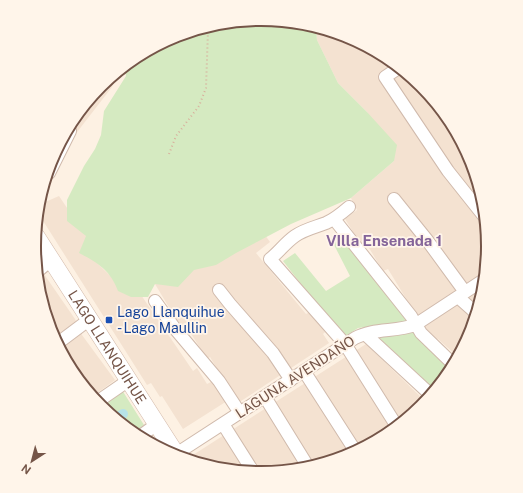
<svg xmlns="http://www.w3.org/2000/svg" width="523" height="493" font-family="'Public Sans',sans-serif">
  <style>
    .residential { fill: #f4e2d1 }
    .green { fill: #d5eac1 }
    .lines { fill: none; stroke-linecap: round; stroke-linejoin: round }
    .canal { stroke: #b7e3e7; stroke-width: 10 }
    .street-casing { stroke: #d0baac; stroke-width: 14 }
    .secondary-casing { stroke: #d3b9a9; stroke-width: 18 }
    .path { stroke: #d8b09d; stroke-width: 2; stroke-dasharray: 1 3; stroke-linecap: butt }
    .street { stroke: #fff; stroke-width: 12 }
    .secondary { stroke: #fff; stroke-width: 17 }
    .transit-dot { fill: #1a4fb4; stroke: #fff5ea; stroke-width: 1.5 }
    .labels { text-anchor: middle; dominant-baseline: central; stroke-width: 3.5; stroke-linejoin: round; paint-order: stroke }
    .transit-label { font-size: 14px; fill: #164399; stroke: #fff5ea; text-anchor: start }
    .street-label { font-size: 14px; fill: #755548; stroke: #fff5ea }
    .neighbourhood-label { font-size: 15px; font-weight: bold; fill: #846499; stroke: #fff5ea }
    .rim { fill: none; stroke: #755548; stroke-width: 2 }
  </style>
  <rect width="100%" height="100%" fill="#fdf1e3"/>
  <path class="residential" d="M316,30L349,36L423,86L472,160L489,247L472,334L457,356L438,339L430,338L388,269L383,271L366,243L362,246L345,219L357,210L351,198L394,161L367,112L338,83L317,40Z
    M117,75L112,87L50,167L51,159L101,85Z
    M59,196L86,236L95,261L131,296L139,292L193,371L197,368L207,384L215,380L227,401L183,429L162,396L160,397L151,383L147,385L40,216L43,203Z
    M260,228L270,242L256,253L306,314L310,312L325,332L323,334L329,343L238,403L210,357L207,359L190,332L185,334L155,284Z
    M36,257L46,277L75,319L82,335L115,380L93,396L51,333Z
    M366,344L426,402L422,408L348,457L261,474L197,461L193,455Z"/>
  <path class="green" d="M262,19L316,30L317,40L338,83L367,112L397,145L394,161L351,198L291,224L236,253L216,265L194,270L178,287L155,284L148,297H131L118,291C111,271 97,262 79,253L86,236L67,221V200L84,166L95,149L101,135L104,111L126,76L125,69L175,36Z
    M338,235L402,313L449,367L433,392L366,327L358,328L343,338L283,261L295,253L326,291L350,276L331,239Z
    M122,390L144,425L136,431L101,407L106,400Z"/>
  <g class="lines">
    <path class="canal" d="M117,418L123,414"/>
    <g class="street-casing">
      <path id="street" d="M397,69L385,77L448,171L483,215
        M49,173L70,131
        M394,199L427,240L465,292
        M349,207C342,213 335,219 326,223C316,227 305,229 295,236C285,243 279,252 270,259L345,344L396,425
        M334,219L411,316L421,333L452,363
        M39,270L51,260
        M219,290L230,304L273,353L291,380
        M458,297L476,313
        M155,301L176,330L219,381L240,413
        M365,334L431,395
        M58,343L90,319
        M304,371L356,452
        M265,397L307,465
        M97,402L129,380
        M223,424L254,473
        M142,435L157,424
        M176,454L355,338C373,328 396,332 415,325L482,281"/>
    </g>
    <g class="secondary-casing">
      <g id="secondary">
        <path id="s1" d="M36,236L178,457"/>
      </g>
    </g>
    <path class="path" d="M169,154L176,136L199,106L206,88L208,30"/>
    <use href="#street" class="street"/>
    <use href="#secondary" class="secondary"/>
  </g>
  <rect class="transit-dot" x="105" y="316" width="8" height="8" rx="2"/>
  <g class="labels">
    <g class="transit-label">
      <text x="117" y="312">Lago Llanquihue<tspan x="117" dy="16">- Lago Maullin</tspan></text>
    </g>
    <g class="street-label">
      <text stroke="none"><textPath href="#s1" startOffset="132">LAGO LLANQUIHUE</textPath></text>
      <text transform="translate(295 377) rotate(-33)">LAGUNA AVENDAÑO</text>
    </g>
    <g class="neighbourhood-label">
      <text x="384" y="240">VIlla Ensenada 1</text>
    </g>
  </g>
  <path d="M0 0H523V493H0ZM41 246a220 220 0 1 1 440 0a220 220 0 1 1-440 0Z" fill="#fff5ea" fill-rule="evenodd"/>
  <path class="rim" d="M41 246a220 220 0 1 1 440 0a220 220 0 1 1-440 0Z"/>
  <g transform="translate(32 461) rotate(216)" stroke="#fff5ea" stroke-width="3" paint-order="stroke">
  <path d="M0-3L7 15L0 10L-7 15Z" fill="#755548"/>
  <text y="-6" font-size="11" font-weight="bold" text-anchor="middle" fill="#755548">N</text>
  </g>
</svg>
